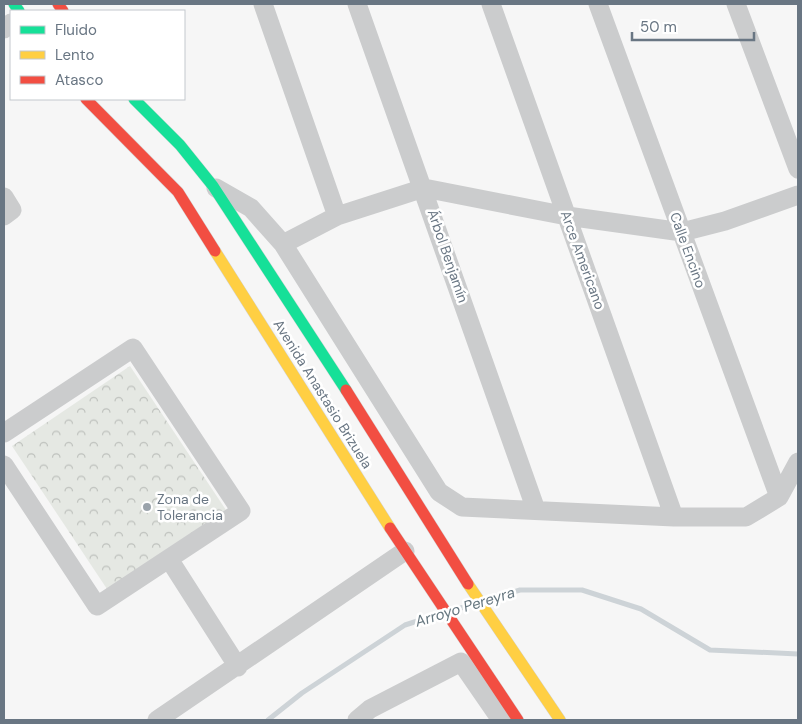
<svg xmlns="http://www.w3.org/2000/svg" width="802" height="724" font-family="'DM Sans',sans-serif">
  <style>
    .park { fill: url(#park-crowns) }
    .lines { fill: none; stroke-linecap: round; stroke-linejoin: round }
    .stream { stroke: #cdd3d7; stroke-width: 5 }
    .fast-casing { stroke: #d3d4d5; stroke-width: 12 }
    .slow-casing { stroke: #d3d4d5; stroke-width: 12 }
    .jam-casing { stroke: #d3d4d5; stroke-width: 12 }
    .street { stroke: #cbcccd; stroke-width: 19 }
    .fast { stroke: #16e098; stroke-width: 11 }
    .slow { stroke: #ffcf43; stroke-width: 11 }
    .jam { stroke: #f24e42; stroke-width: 11 }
    .poi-dot { fill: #9aa3ab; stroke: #fff; stroke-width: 2 }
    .labels { text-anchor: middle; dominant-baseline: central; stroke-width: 5; stroke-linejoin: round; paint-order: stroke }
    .street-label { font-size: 14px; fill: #697683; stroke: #fff }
    .poi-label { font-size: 14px; fill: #697683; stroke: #fff; text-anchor: start }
    .water-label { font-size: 15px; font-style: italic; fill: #65767f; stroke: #fff }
  </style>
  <defs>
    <pattern id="park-crowns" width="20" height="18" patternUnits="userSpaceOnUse" patternTransform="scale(1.25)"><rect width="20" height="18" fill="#e5e8e3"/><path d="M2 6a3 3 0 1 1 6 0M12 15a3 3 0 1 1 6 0" fill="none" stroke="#bec1bd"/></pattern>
  </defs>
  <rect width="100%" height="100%" fill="#f6f6f6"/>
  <path class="park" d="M130,366L226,510L107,589L12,446Z"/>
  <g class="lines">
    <path class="stream" d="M489,599L520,590H582L641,609L710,650L798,654
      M453,610L472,605
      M268,720L302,693L405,625L436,615"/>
    <g class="fast-casing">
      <path id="fast" d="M14,4L19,11
        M134,99L180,145L213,186L346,390"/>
    </g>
    <g class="slow-casing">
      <path id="slow" d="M215,251L390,528
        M468,584L560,720"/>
    </g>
    <g class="jam-casing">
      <path id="jam" d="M58,4L63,11
        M86,99L178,192L215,251
        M346,390L468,584
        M390,528L518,720"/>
    </g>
    <path class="street" d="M263,4L337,216
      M357,4L536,510
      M491,4L674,517
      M598,4L779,497
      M736,4L798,169
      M4,29L11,23
      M216,188L251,208L283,244L439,492L462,507L674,517H746L779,497L798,462
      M4,197L12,210L4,216
      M283,244L337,216L424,188L567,216L682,232L725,221L798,195
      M4,433L133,348L241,511L97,606L4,465
      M169,559L238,667
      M157,720L405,551
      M357,720L370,709L461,662L501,720"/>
    <use href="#fast" class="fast"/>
    <use href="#slow" class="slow"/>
    <use href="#jam" class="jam"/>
  </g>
  <circle class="poi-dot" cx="147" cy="507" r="5"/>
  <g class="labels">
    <g class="street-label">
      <text transform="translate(688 250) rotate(70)">Calle Encino</text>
      <text transform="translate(448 256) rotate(71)">Árbol Benjamín</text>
      <text transform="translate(583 260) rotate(70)">Arce Americano</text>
      <text transform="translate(323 394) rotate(58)">Avenida Anastasio Brizuela</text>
    </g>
    <g class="poi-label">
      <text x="157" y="499">Zona de<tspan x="157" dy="16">Tolerancia</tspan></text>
    </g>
    <g class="water-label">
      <text transform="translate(465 607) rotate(-17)">Arroyo Pereyra</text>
    </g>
  </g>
  <rect width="802" height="724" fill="none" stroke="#697683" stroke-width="10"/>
  <rect x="10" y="10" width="175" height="90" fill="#ffffff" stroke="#c3c8cd"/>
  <rect x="20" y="26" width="25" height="8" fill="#16e098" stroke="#c3c8cd"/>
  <text x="55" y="35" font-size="15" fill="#697683">Fluido</text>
  <rect x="20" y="51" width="25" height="8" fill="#ffcf43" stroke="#c3c8cd"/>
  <text x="55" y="60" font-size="15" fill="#697683">Lento</text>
  <rect x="20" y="76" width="25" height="8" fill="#f24e42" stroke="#c3c8cd"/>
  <text x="55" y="85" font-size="15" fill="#697683">Atasco</text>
  <path d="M632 32v8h122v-8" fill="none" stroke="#697683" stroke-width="2.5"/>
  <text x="640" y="32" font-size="15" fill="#697683" stroke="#ffffff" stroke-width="4" paint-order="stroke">50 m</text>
</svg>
